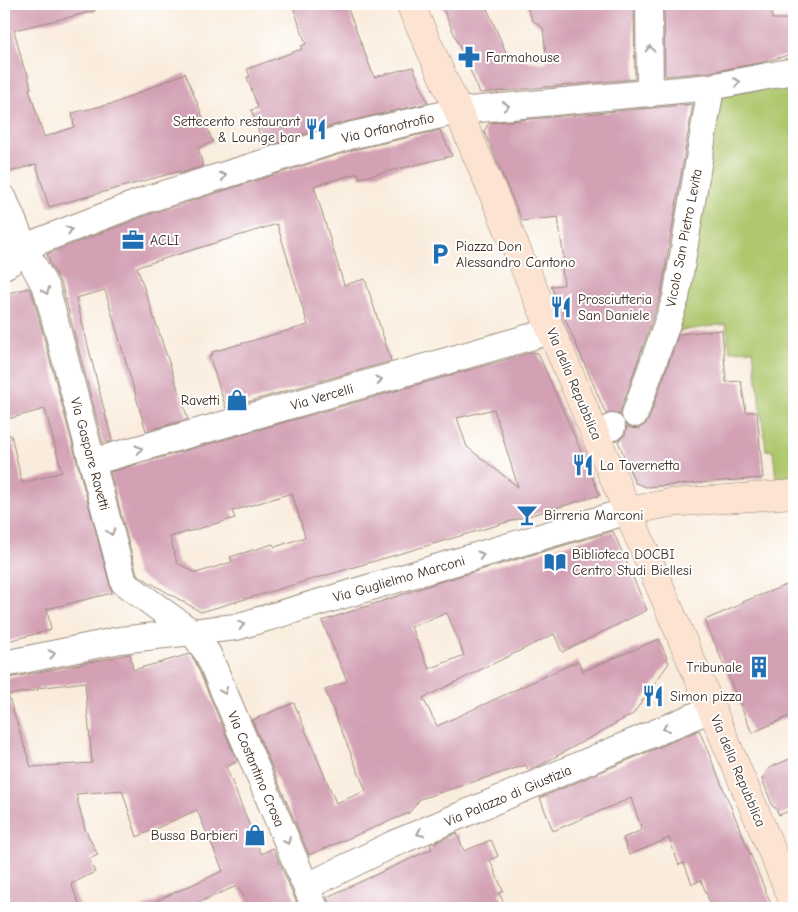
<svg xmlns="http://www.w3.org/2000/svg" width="798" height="912" font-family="'Comic Neue',sans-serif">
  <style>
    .green { fill: #afc76d; stroke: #757846 }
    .building { fill: #d3a0b4; fill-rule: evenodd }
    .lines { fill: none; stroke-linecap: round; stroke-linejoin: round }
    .street-casing { stroke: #9a8b7d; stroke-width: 28 }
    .secondary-casing { stroke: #9a8b7d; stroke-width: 29 }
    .street { stroke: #fff; stroke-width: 26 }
    .secondary { stroke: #fde3d1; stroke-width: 28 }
    .oneway { stroke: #a79f9a }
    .labels { text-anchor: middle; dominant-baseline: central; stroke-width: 4; stroke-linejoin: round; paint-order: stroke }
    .poi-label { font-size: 14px; fill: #3b2a1e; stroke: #fff; text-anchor: start }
    .street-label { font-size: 14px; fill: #3b2a1e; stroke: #fff }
  </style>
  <rect width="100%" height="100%" fill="#fff"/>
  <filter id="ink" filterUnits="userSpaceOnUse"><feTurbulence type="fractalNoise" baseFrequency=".02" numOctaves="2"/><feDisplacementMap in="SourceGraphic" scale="10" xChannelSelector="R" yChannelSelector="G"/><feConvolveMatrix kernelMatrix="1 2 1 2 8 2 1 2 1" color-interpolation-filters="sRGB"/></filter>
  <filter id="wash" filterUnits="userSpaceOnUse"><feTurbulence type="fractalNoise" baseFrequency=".0096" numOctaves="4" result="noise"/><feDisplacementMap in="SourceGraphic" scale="20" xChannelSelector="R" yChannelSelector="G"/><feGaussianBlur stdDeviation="1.12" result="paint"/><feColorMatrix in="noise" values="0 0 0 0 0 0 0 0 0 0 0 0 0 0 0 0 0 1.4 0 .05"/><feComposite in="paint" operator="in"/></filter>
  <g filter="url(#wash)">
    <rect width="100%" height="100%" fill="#f9ecdc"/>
    <path class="green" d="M793,83L794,476L776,478L773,451L766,450L753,350L730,351L726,324L673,332L722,95Z"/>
    <g id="blocks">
      <path class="building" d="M4,4H94L95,11L14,30L23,65L25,71H27L31,88L29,89L44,137L74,127L72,113L115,103L185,73L213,142L198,148L203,166L181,173L180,171L49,207L36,164L4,174Z
        M292,4H346L374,77L413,67L428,103L345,122L264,147L251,110L258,108L247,77L250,76L247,69L302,49L301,46L306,44Z
        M441,4H485L509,59L547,63L543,28L532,20L526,4H634L635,79L480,93Z
        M664,4H772V19H791L794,36V41L790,42L792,54L759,63L709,72L665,76Z
        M693,104L661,294L621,409L620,415L613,412L606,414L551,286L564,285L562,269L565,268L558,217L522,221L484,131L489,123Z
        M440,130L452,156L360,178L358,173L314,186L344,285L365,279L391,361L226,408L209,356L213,354L212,352L308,325L277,224L137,267L188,419L146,431L105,290L76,298L112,441L103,443L62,286L50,263L47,254L153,213L353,150Z
        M29,288L33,296L112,593L47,609L51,630L4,642V436L11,435L22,483L62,472L45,409L4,420V294Z
        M722,330L726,382L741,381L746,412H757L763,478L646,487L635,483L618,441L625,435L627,426L630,428L638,429L645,425L649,419L679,334Z
        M533,352L538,353L600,495L201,612L149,582L137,574L110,472ZM494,409L518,487L467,447L457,418ZM292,493L305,537L275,547L273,544L230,557L232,562L196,573L177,563L170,537L235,518L232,511Z
        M613,531L647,610L562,652L554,634L423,698L437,726L578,661L583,671L659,639L669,663L633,714L537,767L528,770L526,765L420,799L409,813L309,855L252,720L294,703L336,803L366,791L325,690L347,681L322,621L443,581ZM447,613L464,655L429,669L411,627Z
        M794,582V714L752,733L705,620L740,605V603Z
        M130,654L133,670L190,654L195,661L237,761L226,767L261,854L273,848L299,908H251L237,886L185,908H140L223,871L197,810L137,837L122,790L76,794L85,829L98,855L89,859L95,872L71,884L81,908H4V679ZM85,682L92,763L31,767L8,695L38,690V688Z
        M699,730L771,904L761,908H712L701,880L692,884L684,863L679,865L669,838L629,855L623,838L642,830L631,798L553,831L540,798Z
        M794,757V809L779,815L775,807H773L762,779L769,768Z
        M457,833L464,851L491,840L498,856L490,860L503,891L499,893L506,908H330L327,897L432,849L430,845Z"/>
    </g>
  </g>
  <g filter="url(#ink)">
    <use href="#blocks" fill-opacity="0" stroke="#9a8b7d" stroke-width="1"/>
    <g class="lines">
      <g class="street-casing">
        <path id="street" d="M649,4L650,94
          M4,199L24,247L47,290L124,583L193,633L208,654L315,908
          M4,266L11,262L24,247L148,199L349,136L458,111L711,87L794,71
          M635,414L676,298L711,87
          M596,436L612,427
          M92,462L551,331
          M4,664L120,640L236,627L628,511
          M306,887L391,845L711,709"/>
      </g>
      <g class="secondary-casing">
        <path id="secondary" d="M410,4L458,111L794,903
          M628,511L670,503L794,494"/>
      </g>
      <use href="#street" class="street"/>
      <use href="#secondary" class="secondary"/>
    </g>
    <defs><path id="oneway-chevron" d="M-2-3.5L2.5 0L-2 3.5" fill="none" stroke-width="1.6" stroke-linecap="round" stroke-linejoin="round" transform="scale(1.25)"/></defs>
    <g class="oneway">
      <use href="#oneway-chevron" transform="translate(650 49) rotate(-90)"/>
      <use href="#oneway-chevron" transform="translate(737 82) rotate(-11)"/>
      <use href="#oneway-chevron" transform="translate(506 106) rotate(-5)"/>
      <use href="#oneway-chevron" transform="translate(223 176) rotate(-17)"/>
      <use href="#oneway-chevron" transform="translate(69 230) rotate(-21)"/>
      <use href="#oneway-chevron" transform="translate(46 291) rotate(69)"/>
      <use href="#oneway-chevron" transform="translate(379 380) rotate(-16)"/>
      <use href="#oneway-chevron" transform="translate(139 449) rotate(-16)"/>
      <use href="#oneway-chevron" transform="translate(111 532) rotate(75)"/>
      <use href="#oneway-chevron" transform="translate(481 555) rotate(-16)"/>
      <use href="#oneway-chevron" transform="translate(241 625) rotate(-15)"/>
      <use href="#oneway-chevron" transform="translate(52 654) rotate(-12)"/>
      <use href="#oneway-chevron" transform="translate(224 691) rotate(67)"/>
      <use href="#oneway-chevron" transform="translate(666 728) rotate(157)"/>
      <use href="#oneway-chevron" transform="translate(420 833) rotate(157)"/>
      <use href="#oneway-chevron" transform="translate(287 841) rotate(67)"/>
    </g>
  </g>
  <defs>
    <g id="pharmacy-bare" transform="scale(1.725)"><path d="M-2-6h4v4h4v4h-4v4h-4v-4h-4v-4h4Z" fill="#1f6fb2" stroke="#fff" stroke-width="2.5" paint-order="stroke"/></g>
    <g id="restaurant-bare" transform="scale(1.725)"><path d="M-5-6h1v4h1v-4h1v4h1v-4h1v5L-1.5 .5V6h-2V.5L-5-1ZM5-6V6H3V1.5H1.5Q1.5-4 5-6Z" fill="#1f6fb2" stroke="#fff" stroke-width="2.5" paint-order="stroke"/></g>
    <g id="office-bare" transform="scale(1.725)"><path d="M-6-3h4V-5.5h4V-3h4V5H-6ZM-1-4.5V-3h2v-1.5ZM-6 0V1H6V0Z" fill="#1f6fb2" stroke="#fff" stroke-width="2.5" paint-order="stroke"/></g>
    <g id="parking-bare" transform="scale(1.725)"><path d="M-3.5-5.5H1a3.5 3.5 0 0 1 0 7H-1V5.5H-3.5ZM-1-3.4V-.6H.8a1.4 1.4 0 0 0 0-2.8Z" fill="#1f6fb2" stroke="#fff" stroke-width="2.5" paint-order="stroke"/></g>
    <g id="shop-bare" transform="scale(1.725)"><path d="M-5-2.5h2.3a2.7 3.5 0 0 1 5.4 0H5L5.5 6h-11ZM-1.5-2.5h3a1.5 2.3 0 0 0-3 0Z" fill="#1f6fb2" stroke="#fff" stroke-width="2.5" paint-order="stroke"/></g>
    <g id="bar-bare" transform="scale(1.725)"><path d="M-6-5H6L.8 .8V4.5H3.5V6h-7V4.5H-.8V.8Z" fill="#1f6fb2" stroke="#fff" stroke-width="2.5" paint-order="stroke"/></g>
    <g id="library-bare" transform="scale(1.725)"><path d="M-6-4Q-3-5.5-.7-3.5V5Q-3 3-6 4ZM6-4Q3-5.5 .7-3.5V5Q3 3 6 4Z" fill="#1f6fb2" stroke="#fff" stroke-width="2.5" paint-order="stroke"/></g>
    <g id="building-bare" transform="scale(1.725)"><path d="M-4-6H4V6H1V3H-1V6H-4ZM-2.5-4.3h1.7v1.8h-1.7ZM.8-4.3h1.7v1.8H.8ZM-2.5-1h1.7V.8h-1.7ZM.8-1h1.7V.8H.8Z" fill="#1f6fb2" stroke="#fff" stroke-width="2.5" paint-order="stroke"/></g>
  </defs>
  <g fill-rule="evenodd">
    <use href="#pharmacy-bare" x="469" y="57"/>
    <use href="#restaurant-bare" x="316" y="129"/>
    <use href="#office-bare" x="133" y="240"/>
    <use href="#parking-bare" x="440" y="254"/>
    <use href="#restaurant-bare" x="561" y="307"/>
    <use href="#shop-bare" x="237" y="400"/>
    <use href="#restaurant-bare" x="583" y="465"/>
    <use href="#bar-bare" x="527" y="515"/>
    <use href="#library-bare" x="555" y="562"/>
    <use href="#building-bare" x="759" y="667"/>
    <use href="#restaurant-bare" x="653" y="696"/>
    <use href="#shop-bare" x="255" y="835"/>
  </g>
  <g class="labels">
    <g class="poi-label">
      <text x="486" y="57">Farmahouse</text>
      <text x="300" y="121" text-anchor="end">Settecento restaurant<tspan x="300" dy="16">&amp; Lounge bar</tspan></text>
      <text x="150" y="240">ACLI</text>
      <text x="456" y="246">Piazza Don<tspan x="456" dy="16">Alessandro Cantono</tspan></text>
      <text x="578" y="299">Prosciutteria<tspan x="578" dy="16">San Daniele</tspan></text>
      <text x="220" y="400" text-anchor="end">Ravetti</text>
      <text x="600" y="465">La Tavernetta</text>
      <text x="544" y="515">Birreria Marconi</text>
      <text x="572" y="554">Biblioteca DOCBI<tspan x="572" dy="16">Centro Studi Biellesi</tspan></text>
      <text x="742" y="667" text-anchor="end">Tribunale</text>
      <text x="670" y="696">Simon pizza</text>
      <text x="238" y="835" text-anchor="end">Bussa Barbieri</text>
    </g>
    <g class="street-label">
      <text transform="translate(388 128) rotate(-13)">Via Orfanotrofio</text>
      <text transform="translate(684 238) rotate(-79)">Vicolo San Pietro Levita</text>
      <text transform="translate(574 384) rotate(67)">Via della Repubblica</text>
      <text transform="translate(322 397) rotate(-16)">Via Vercelli</text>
      <text transform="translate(90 454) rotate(75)">Via Gaspare Ravetti</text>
      <text transform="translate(399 579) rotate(-16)">Via Guglielmo Marconi</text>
      <text transform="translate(256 769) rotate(67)">Via Costantino Crosa</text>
      <text transform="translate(738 771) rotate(67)">Via della Repubblica</text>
      <text transform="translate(508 796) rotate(-23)">Via Palazzo di Giustizia</text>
    </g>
  </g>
  <rect width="798" height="912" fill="none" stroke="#fff" stroke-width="20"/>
</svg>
